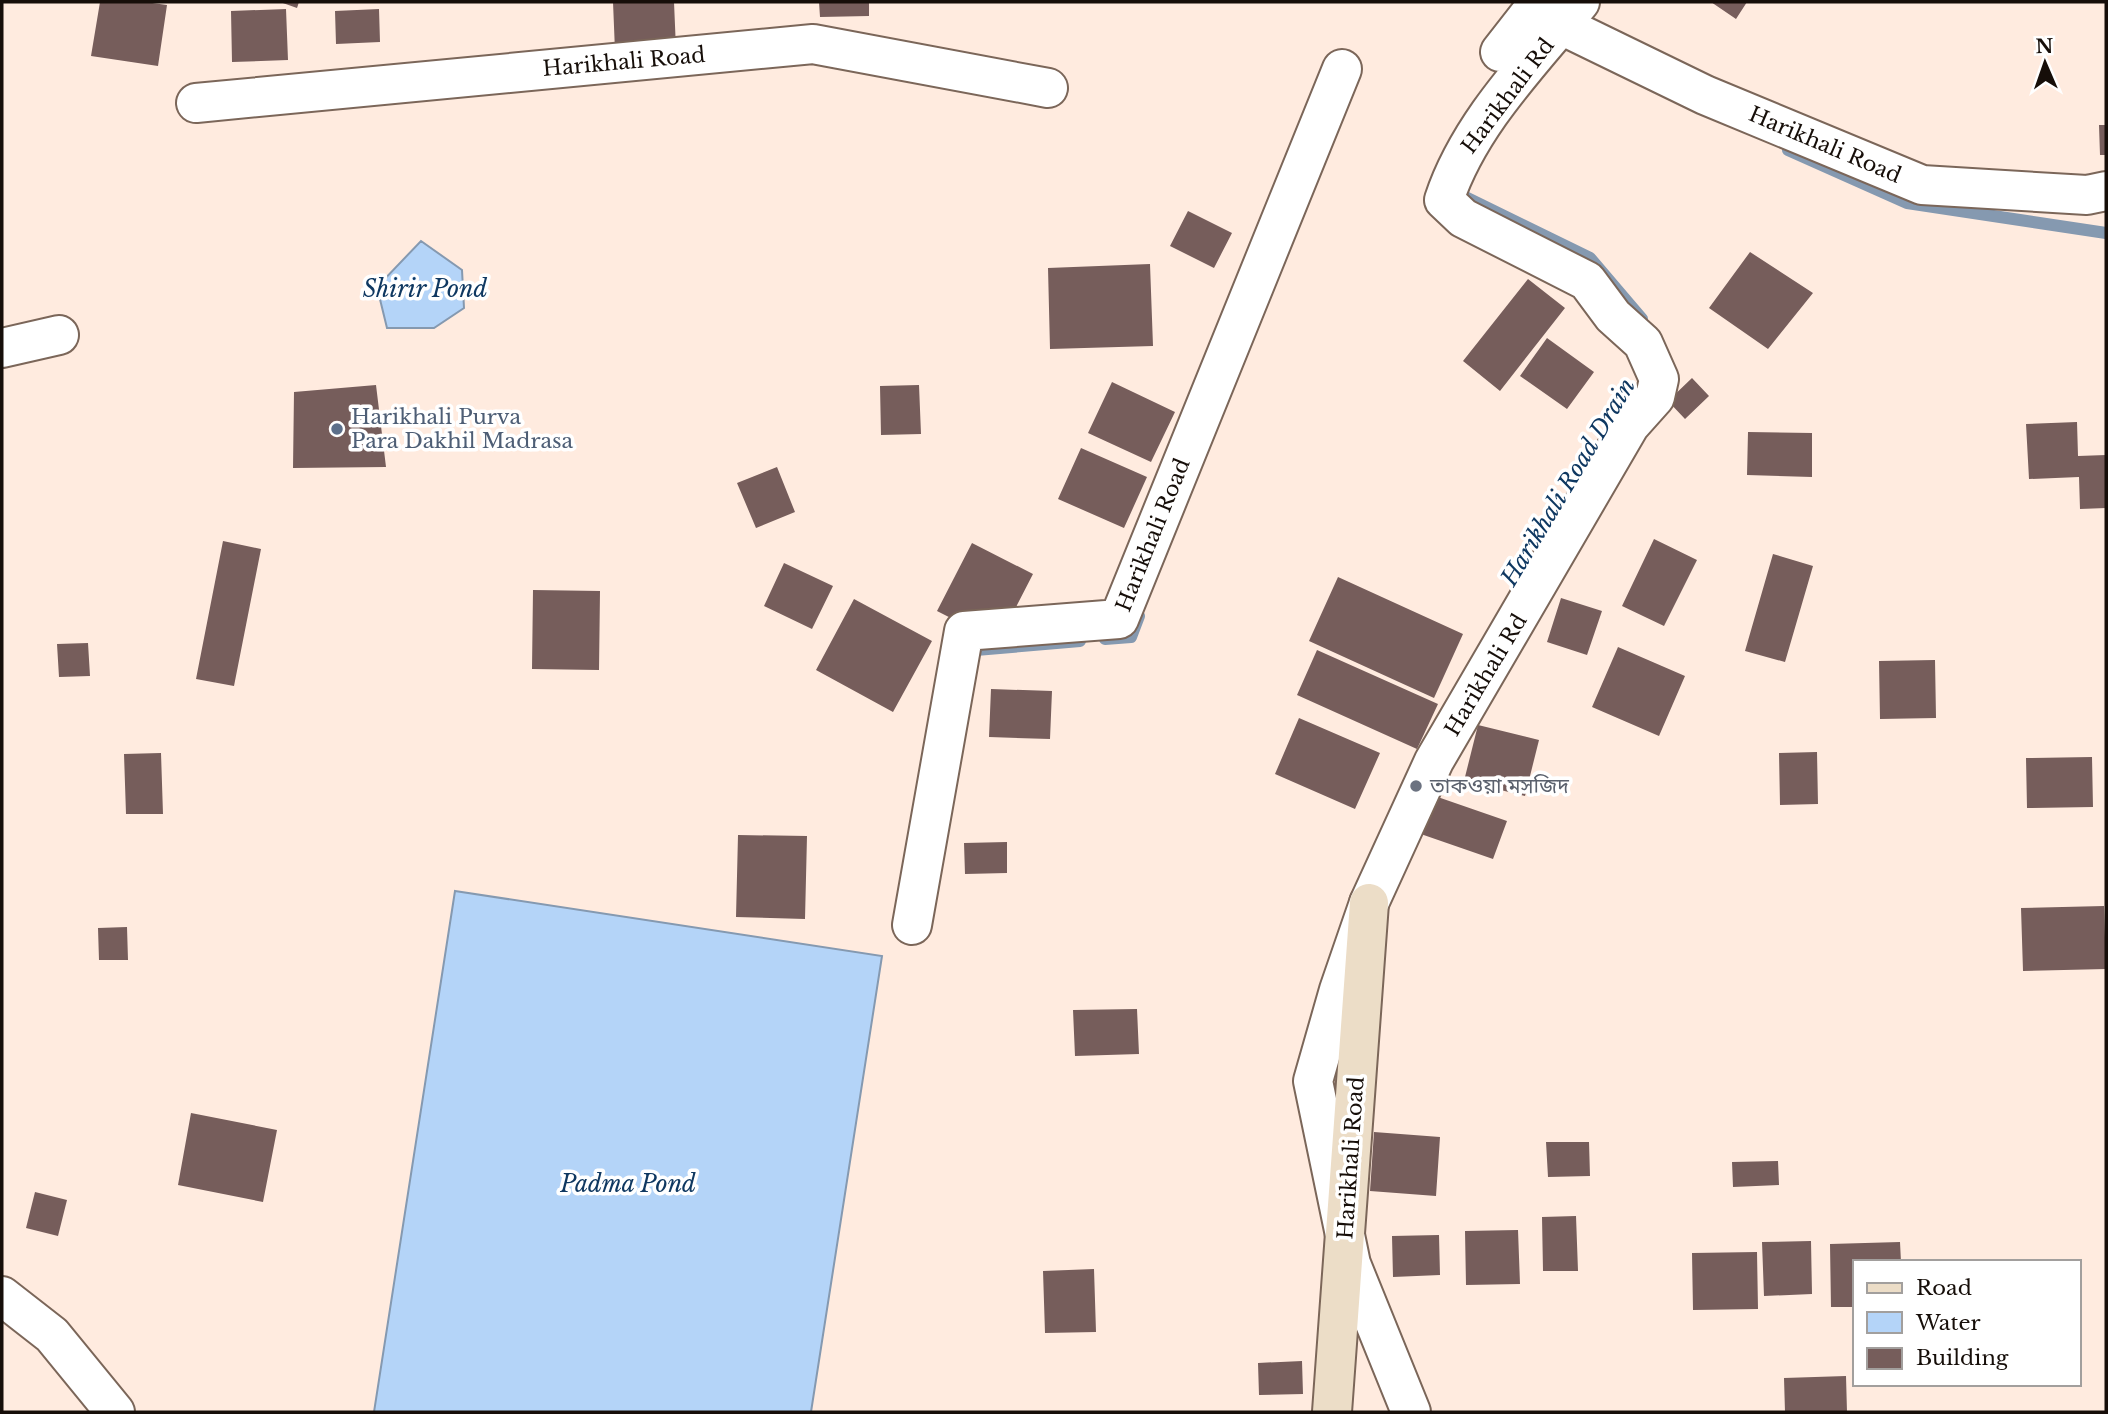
<svg xmlns="http://www.w3.org/2000/svg" width="2108" height="1414" font-family="'Libre Baskerville','Noto Sans Bengali',serif">
  <style>
    .water { fill: #b4d4f8; stroke: #8599b0; stroke-width: 2 }
    .lines { fill: none; stroke-linecap: round; stroke-linejoin: round }
    .stream { stroke: #8599b0; stroke-width: 12 }
    .building { fill: #765d5b }
    .minor-casing { stroke: #7b6659; stroke-width: 42 }
    .tertiary-casing { stroke: #7b6659; stroke-width: 42 }
    .secondary-casing { stroke: #7b6659; stroke-width: 42 }
    .minor { stroke: #fff; stroke-width: 38 }
    .tertiary { stroke: #fff; stroke-width: 38 }
    .secondary { stroke: #ecddc7; stroke-width: 38 }
    .service-dot { fill: #5c6f8a; stroke: #fff; stroke-width: 2.5 }
    .worship-dot { fill: #6b7280; stroke: #fff; stroke-width: 2.5 }
    .labels { text-anchor: middle; dominant-baseline: central; stroke-width: 7; stroke-linejoin: round; paint-order: stroke }
    .street-label { font-size: 21px; fill: #160e09; stroke: #fff }
    .service-label { font-size: 21px; fill: #4e5e75; stroke: #fff; text-anchor: start }
    .worship-label { font-size: 21px; fill: #5b616d; stroke: #fff; text-anchor: start }
    .water-label { font-size: 23px; font-style: italic; fill: #0f3861; stroke: #fff }
  </style>
  <rect width="100%" height="100%" fill="#ffebdf"/>
  <path class="water" d="M421,241L462,270L464,308L434,328H387L377,287Z
    M455,891L882,956L811,1412H374Z"/>
  <g class="lines">
    <path class="stream" d="M1788,150L1907,203L2106,233
      M1459,194L1590,258L1642,319
      M1105,639L1131,637L1139,616
      M976,650L1080,641"/>
  </g>
  <path class="building" d="M100,2H145L167,5L158,66L91,56Z
    M280,2H299L297,8Z
    M613,2H674L676,49L615,51Z
    M819,2H869V16L820,17Z
    M1711,2H1747L1736,19Z
    M286,9L288,60L232,62L231,11Z
    M379,9L380,42L336,44L335,11Z
    M2099,125H2106V155H2100Z
    M1188,211L1232,233L1214,268L1170,246Z
    M1750,252L1813,293L1768,349L1709,308Z
    M1150,264L1153,346L1050,349L1048,268Z
    M1528,279L1565,308L1500,391L1463,361Z
    M1547,338L1594,372L1567,409L1520,376Z
    M1692,378L1709,396L1685,419L1668,401Z
    M1112,382L1175,412L1151,462L1088,433Z
    M376,385L386,467L293,468L294,392Z
    M919,385L921,434L881,435L880,386Z
    M2077,422L2078,456L2106,455V508L2080,509L2079,477L2029,479L2026,424Z
    M1748,432L1812,433V477L1747,475Z
    M1081,448L1147,477L1124,528L1058,499Z
    M777,467L795,512L756,528L737,483Z
    M1654,539L1697,560L1664,626L1622,606Z
    M223,541L261,549L234,686L196,679Z
    M972,543L1033,574L998,642L937,611Z
    M1773,554L1813,566L1785,662L1745,651Z
    M784,563L833,586L812,629L764,606Z
    M1338,577L1463,634L1434,698L1309,641Z
    M533,590L600,591L599,670L532,669Z
    M1561,598L1602,611L1587,655L1547,642Z
    M854,599L932,641L893,712L816,670Z
    M88,643L90,676L59,677L57,644Z
    M1618,647L1685,676L1659,736L1592,707Z
    M1317,650L1438,704L1417,749L1297,695Z
    M1935,660L1936,718L1880,719L1879,661Z
    M991,689L1052,691L1050,739L989,737Z
    M1299,718L1380,753L1355,809L1275,774Z
    M1478,725L1539,740L1525,796L1464,781Z
    M1817,752L1818,804L1780,805L1779,753Z
    M161,753L163,814H126L124,754Z
    M2092,757L2093,807L2027,808L2026,758Z
    M1429,794L1507,821L1493,859L1415,832Z
    M738,835L807,836L805,919L736,917Z
    M1007,842V873L965,874L964,843Z
    M2104,906L2106,969L2023,971L2021,908Z
    M127,927L128,960H99L98,928Z
    M1137,1009L1139,1054L1075,1056L1073,1010Z
    M191,1113L277,1130L263,1202L178,1185Z
    M1374,1132L1440,1137L1436,1196L1370,1191Z
    M1546,1142H1589L1590,1176L1548,1177Z
    M1778,1161L1779,1185L1733,1187L1732,1162Z
    M35,1192L67,1200L58,1236L26,1228Z
    M1576,1216L1578,1271H1543L1542,1217Z
    M1518,1230L1520,1284L1466,1285L1465,1231Z
    M1439,1235L1440,1275L1393,1277L1392,1236Z
    M1811,1241L1812,1294L1764,1296L1762,1242Z
    M1900,1242L1901,1262H1854V1307H1831L1830,1244Z
    M1757,1252L1758,1309L1693,1310L1692,1253Z
    M1094,1269L1096,1332L1045,1333L1043,1271Z
    M1302,1361L1303,1394L1259,1395L1258,1363Z
    M1846,1376L1847,1412H1785L1784,1378Z"/>
  <g class="lines">
    <g class="minor-casing">
      <path id="minor" d="M2,348L59,335
        M2,1296L52,1335L115,1412"/>
    </g>
    <g class="tertiary-casing">
      <path id="tertiary" d="M1561,25L1705,95L1922,185L2087,195L2106,191
        M1500,52L1539,2
        M196,103L813,44L1048,88
        M912,925L964,631L1119,619L1342,69
        M1411,1412L1351,1264L1313,1081L1339,990L1369,903L1434,761L1630,425L1655,397L1659,379L1643,343L1613,316L1587,281L1463,218L1444,200C1469,124 1530,63 1580,2"/>
    </g>
    <g class="secondary-casing">
      <path id="secondary" d="M1332,1412L1369,903"/>
    </g>
    <use href="#minor" class="minor"/>
    <use href="#tertiary" class="tertiary"/>
    <use href="#secondary" class="secondary"/>
  </g>
  <circle class="service-dot" cx="337" cy="429" r="7"/>
  <circle class="worship-dot" cx="1416" cy="786" r="7"/>
  <g class="labels">
    <g class="street-label">
      <text transform="translate(624 62) rotate(-5)">Harikhali Road</text>
      <text transform="translate(1508 96) rotate(-53)">Harikhali Rd</text>
      <text transform="translate(1825 145) rotate(23)">Harikhali Road</text>
      <text transform="translate(1153 535) rotate(-68)">Harikhali Road</text>
      <text transform="translate(1486 675) rotate(-59)">Harikhali Rd</text>
      <text transform="translate(1351 1158) rotate(-86)">Harikhali Road</text>
    </g>
    <g class="service-label">
      <text x="351" y="417">Harikhali Purva<tspan x="351" dy="24">Para Dakhil Madrasa</tspan></text>
    </g>
    <g class="worship-label">
      <text x="1430" y="786">তাকওয়া মসজিদ</text>
    </g>
    <g class="water-label">
      <text x="425" y="289">Shirir Pond</text>
      <text transform="translate(1568 482) rotate(-59)">Harikhali Road Drain</text>
      <text x="628" y="1184">Padma Pond</text>
    </g>
  </g>
  <rect width="2108" height="1414" fill="none" stroke="#160e09" stroke-width="7"/>
  <rect x="1853" y="1260" width="228" height="126" fill="#ffffff" stroke="#a29f9d" stroke-width="2"/>
  <rect x="1867" y="1283" width="35" height="10" fill="#ecddc7" stroke="#a29f9d" stroke-width="2"/>
  <text x="1916" y="1295" font-size="21" fill="#160e09">Road</text>
  <rect x="1867" y="1312" width="35" height="21" fill="#b4d4f8" stroke="#a29f9d" stroke-width="2"/>
  <text x="1916" y="1330" font-size="21" fill="#160e09">Water</text>
  <rect x="1867" y="1348" width="35" height="21" fill="#765d5b" stroke="#a29f9d" stroke-width="2"/>
  <text x="1916" y="1365" font-size="21" fill="#160e09">Building</text>
  <g transform="translate(2045 63) rotate(358)" stroke="#ffffff" stroke-width="5" paint-order="stroke">
  <path d="M0-5L12 26L0 18L-12 26Z" fill="#160e09"/>
  <text y="-10" font-size="19" font-weight="bold" text-anchor="middle" fill="#160e09">N</text>
  </g>
</svg>
